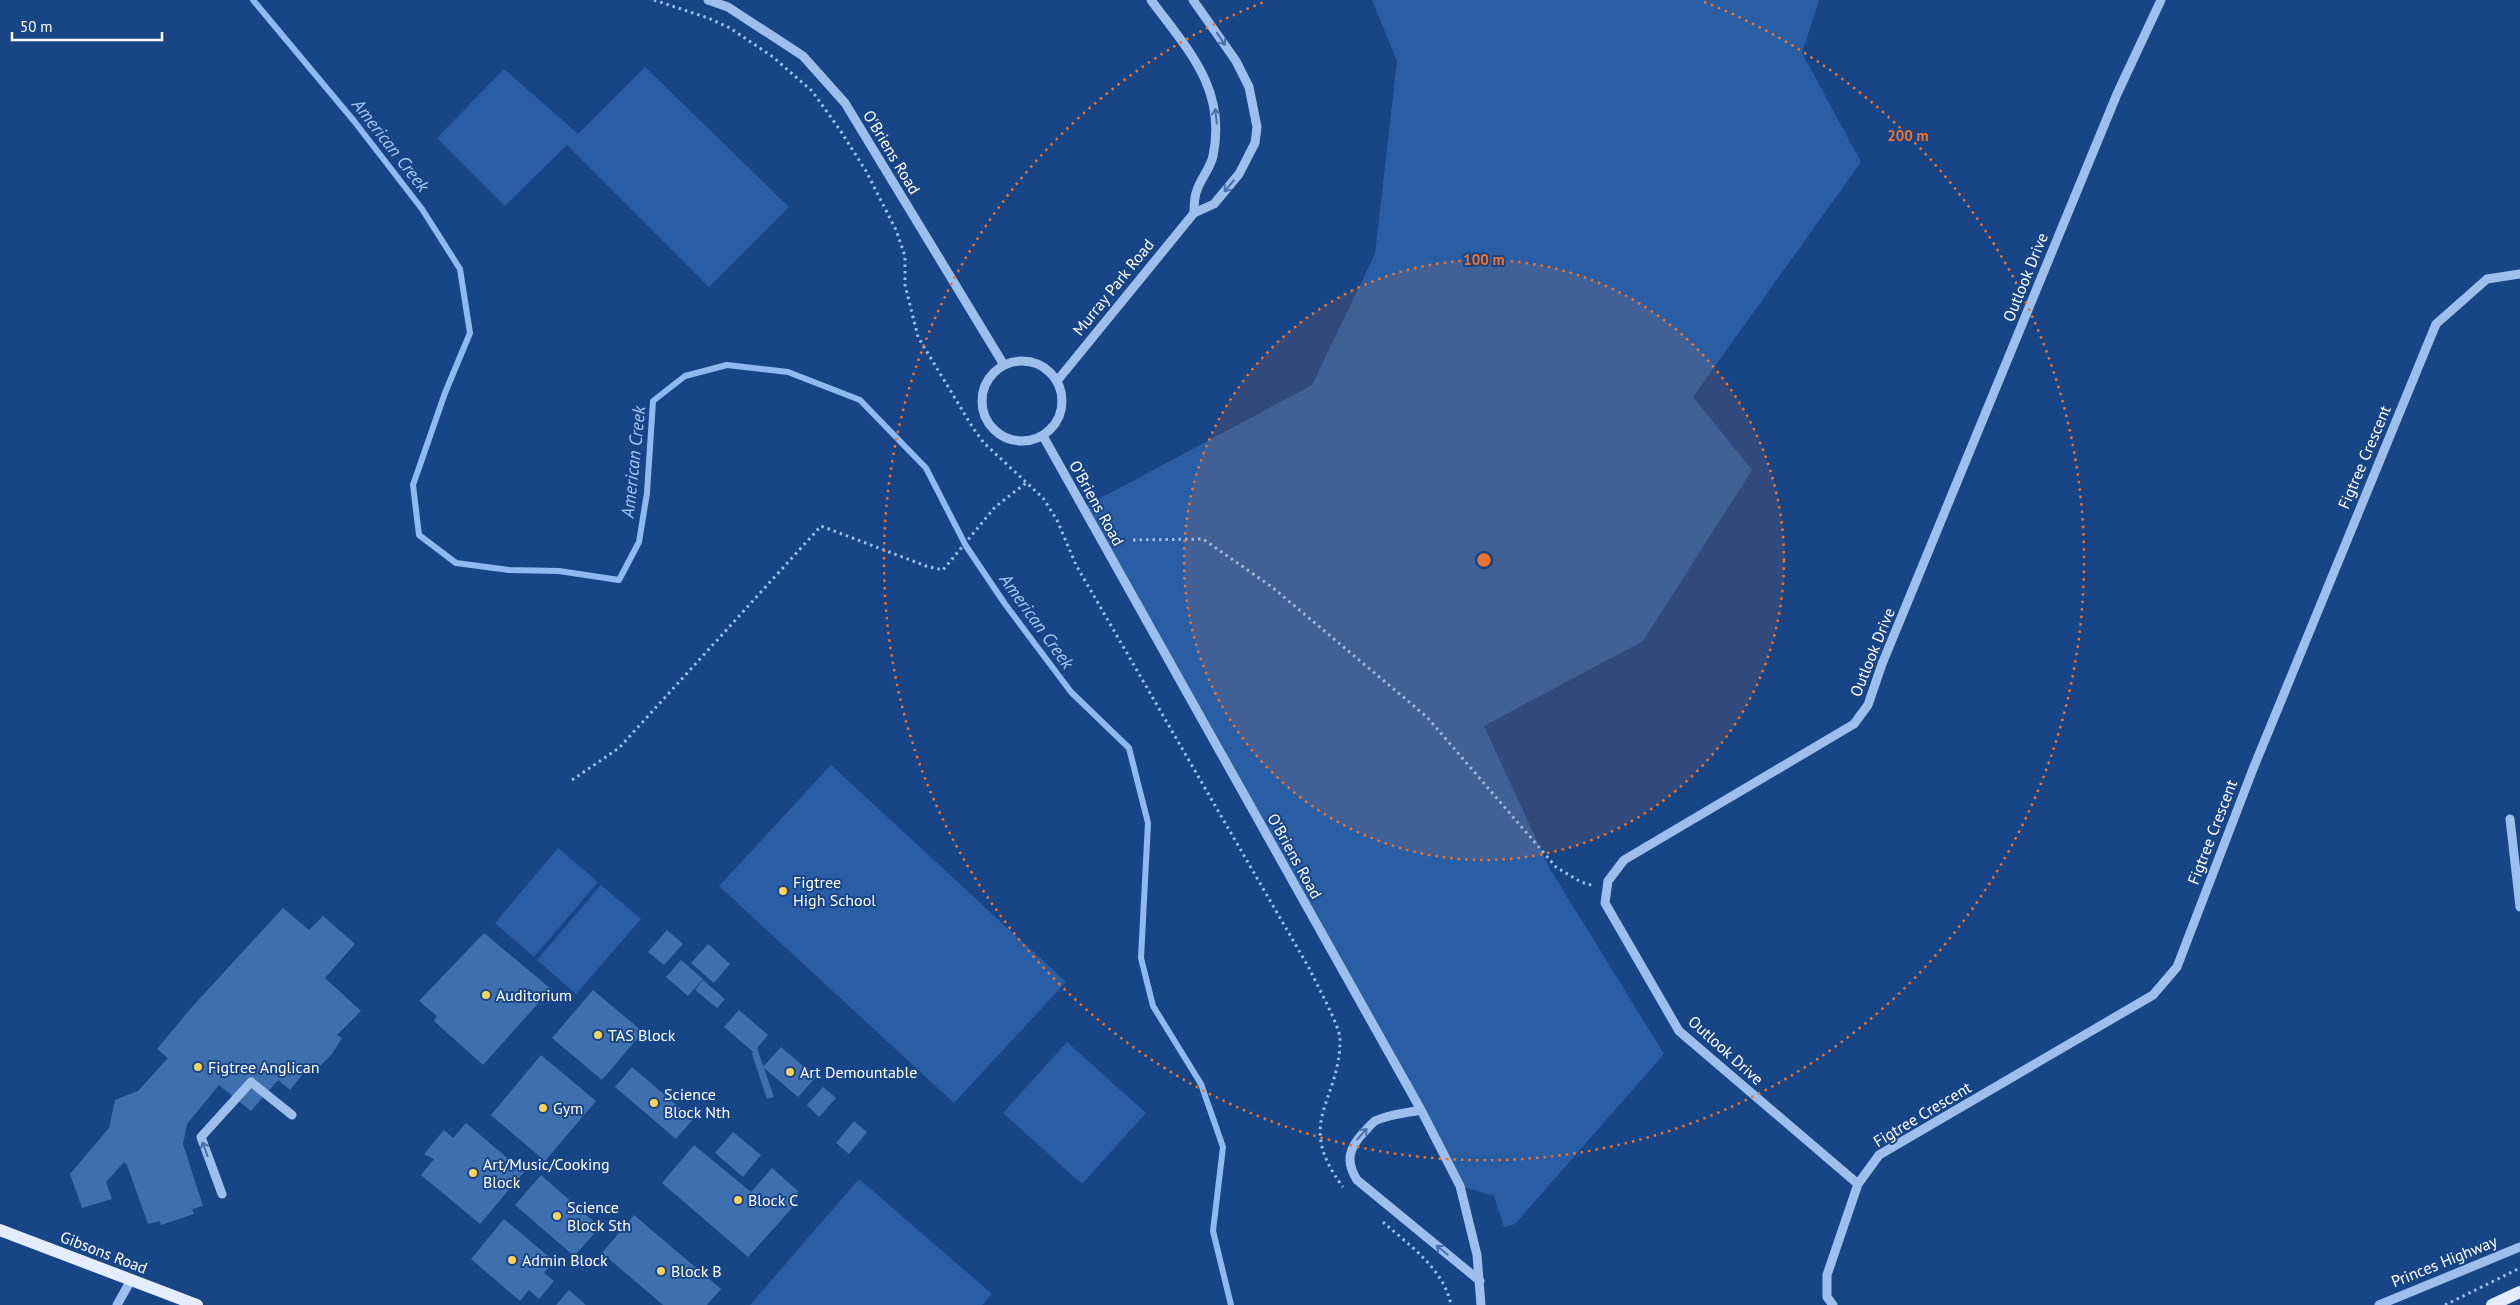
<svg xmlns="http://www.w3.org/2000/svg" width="2520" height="1305" font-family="'PT Sans',sans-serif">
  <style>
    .green { fill: #2a5ea4 }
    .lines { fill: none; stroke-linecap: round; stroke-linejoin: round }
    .stream { stroke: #90baef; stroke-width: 6 }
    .building { fill: #406faf }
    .path { stroke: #9dbfed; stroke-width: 3; stroke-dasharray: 2.5 4; stroke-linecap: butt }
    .minor { stroke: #9dbfed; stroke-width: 9 }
    .major { stroke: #e3edff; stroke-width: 12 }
    .oneway { stroke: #4770aa }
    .ring { fill: none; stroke: #eb7230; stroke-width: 2.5; stroke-dasharray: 2.5 5 }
    .poi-dot { fill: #ffd359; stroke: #184586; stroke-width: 2 }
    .labels { text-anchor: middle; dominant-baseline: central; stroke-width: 4; stroke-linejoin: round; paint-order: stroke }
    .street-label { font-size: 16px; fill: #fff; stroke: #184586 }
    .poi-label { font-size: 16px; fill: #fff; stroke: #184586; text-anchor: start }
    .water-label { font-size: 18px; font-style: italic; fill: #a9c9f4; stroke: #184586 }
    .centre { fill: #eb7230; stroke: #184586; stroke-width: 2.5 }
    .ring-label { font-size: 15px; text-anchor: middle; font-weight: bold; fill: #eb7230; stroke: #184586; stroke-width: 4; stroke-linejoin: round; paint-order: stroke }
  </style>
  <rect width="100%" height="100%" fill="#184586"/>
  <path class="green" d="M1372,0H1819L1802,53L1861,162L1693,397L1752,470L1643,641L1484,726L1550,869L1664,1054L1515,1224L1504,1227L1494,1196L1460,1186L1082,508L1312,385L1375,254L1397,61Z
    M645,67L789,207L709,287L567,145L505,206L437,138L504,69L578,134Z
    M831,765L1066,982L954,1103L719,886Z
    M558,848L598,882L534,957L495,923Z
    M601,885L641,919L576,994L537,960Z
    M1067,1042L1146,1113L1082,1184L1003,1113Z
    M859,1179L992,1294L982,1305H750Z"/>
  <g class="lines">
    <path class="stream" d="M253,0L354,121L422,209L460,269L470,333L445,393L413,485L419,535L456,563L509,570L559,571L619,580L639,542L647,493L653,401L685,376L727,365L788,372L860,400L926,468L966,546L1005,604L1071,692L1129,748L1148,823L1141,958L1153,1006L1201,1084L1223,1147L1213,1231L1231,1305"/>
  </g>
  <path class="building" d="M283,908L309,930L323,916L355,944L325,978L361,1011L337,1035L342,1038L332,1054L317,1069L311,1064L290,1090L278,1080L251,1111L219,1085L187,1124L183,1144L203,1206L192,1209L194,1214L161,1225L160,1221L148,1224L127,1165L124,1162L106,1182L112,1199L82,1208L70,1174L109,1128L115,1100L138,1091L168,1058L157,1049L192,1007Z
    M667,930L683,944L664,965L648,952Z
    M484,933L551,989L483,1065L434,1021L437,1016L419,1001Z
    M708,944L730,964L714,983L691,963Z
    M681,960L703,979L688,996L666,977Z
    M703,980L725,999L717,1008L695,990Z
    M593,990L643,1032L602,1080L552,1038Z
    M739,1010L768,1035L757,1048L774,1097L767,1099L752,1054L753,1052L724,1027Z
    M781,1047L816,1077L798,1097L763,1067Z
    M541,1055L596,1101L545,1161L491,1115Z
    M632,1067L693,1119L676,1139L615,1087Z
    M823,1087L836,1098L819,1117L807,1105Z
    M854,1121L867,1132L849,1154L836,1143Z
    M466,1123L524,1172L480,1224L421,1175L434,1159L424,1154L444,1130L453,1138Z
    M733,1132L761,1155L743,1177L715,1153Z
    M694,1145L751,1192L772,1168L798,1191L792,1208L748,1257L662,1183Z
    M541,1175L600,1227L574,1256L515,1205Z
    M634,1215L721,1289L707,1305H663L602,1253Z
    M504,1219L554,1261L544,1273L554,1281L539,1299L529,1290L520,1301L471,1259Z
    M569,1290L586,1305H556Z"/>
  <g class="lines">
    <path class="path" d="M654,0L708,18L730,28L773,57L812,91L840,130L866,171L896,230L905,256V285L918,337L973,428L984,443L1043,498L1057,520L1076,565L1309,968C1316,983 1339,1025 1340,1038C1341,1102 1293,1121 1343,1187
      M1133,540L1203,539L1272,587L1427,717L1556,867L1581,882L1594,886
      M572,780L619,748L821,526L926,566L943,570L995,507L1026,483
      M1383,1222C1409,1245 1444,1269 1451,1305
      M2445,1305L2520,1268"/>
    <path class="minor" d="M708,0L728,7L803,56L845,103L1004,365
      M1151,0C1188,50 1227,89 1213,156C1210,169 1201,178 1197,190C1194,197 1194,206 1194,213
      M982 401a40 40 0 1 1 80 0a40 40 0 1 1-80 0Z
      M1057,381L1194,213L1214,204L1239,174L1255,143L1257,127L1249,87L1236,61L1193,0
      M1043,436L1421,1110L1460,1186L1477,1255L1481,1305
      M2510,819L2520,907
      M1421,1110C1406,1113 1389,1114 1375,1121C1371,1124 1368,1128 1364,1132C1349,1148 1345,1161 1357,1180L1480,1281
      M1858,1184L1679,1031L1605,903L1608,881L1624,860L1854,724L1868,705L1882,664L2117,94L2161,0
      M222,1194L201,1137L251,1082L292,1115
      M117,1305L131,1280
      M1833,1305L1827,1297V1275L1858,1184L1879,1155L2153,995L2177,967L2253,769L2436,324L2487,279L2520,274
      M2379,1305L2520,1247"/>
    <path class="major" d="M0,1230L197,1305
      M2492,1305L2520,1292"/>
  </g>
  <defs><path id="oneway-shaft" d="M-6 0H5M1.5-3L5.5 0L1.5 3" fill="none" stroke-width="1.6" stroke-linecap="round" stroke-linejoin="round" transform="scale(1.25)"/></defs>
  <g class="oneway">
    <use href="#oneway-shaft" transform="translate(1221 39) rotate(56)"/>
    <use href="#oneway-shaft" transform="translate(1216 116) rotate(-96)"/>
    <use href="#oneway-shaft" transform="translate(1229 186) rotate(130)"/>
    <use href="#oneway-shaft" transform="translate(1362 1134) rotate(-48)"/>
    <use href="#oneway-shaft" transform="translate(205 1149) rotate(-110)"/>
    <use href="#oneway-shaft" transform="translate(1442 1250) rotate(-141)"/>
  </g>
  <circle cx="1484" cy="560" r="300" fill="#eb7230" fill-opacity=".12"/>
  <g class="ring">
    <circle cx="1484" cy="560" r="300"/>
    <path d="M1704 2A600 600 0 1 1 1264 2"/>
  </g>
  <g class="poi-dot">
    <circle cx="783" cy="891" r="5"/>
    <circle cx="486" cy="995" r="5"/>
    <circle cx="598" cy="1035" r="5"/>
    <circle cx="198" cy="1067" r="5"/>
    <circle cx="790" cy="1072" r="5"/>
    <circle cx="654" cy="1103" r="5"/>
    <circle cx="543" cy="1108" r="5"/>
    <circle cx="473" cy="1173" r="5"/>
    <circle cx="738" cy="1200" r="5"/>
    <circle cx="557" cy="1216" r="5"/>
    <circle cx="512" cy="1260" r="5"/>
    <circle cx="661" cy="1271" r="5"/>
  </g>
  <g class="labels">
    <g class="street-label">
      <text transform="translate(892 152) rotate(59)">O'Briens Road</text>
      <text transform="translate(2025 277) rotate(-68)">Outlook Drive</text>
      <text transform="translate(1113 287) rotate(-51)">Murray Park Road</text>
      <text transform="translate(2364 457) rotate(-67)">Figtree Crescent</text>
      <text transform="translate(1097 503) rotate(61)">O'Briens Road</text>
      <text transform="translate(1872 652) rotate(-68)">Outlook Drive</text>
      <text transform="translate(2212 832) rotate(-69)">Figtree Crescent</text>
      <text transform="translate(1295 856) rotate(61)">O'Briens Road</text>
      <text transform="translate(1726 1050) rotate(42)">Outlook Drive</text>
      <text transform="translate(1922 1114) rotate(-31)">Figtree Crescent</text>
      <text transform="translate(104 1252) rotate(21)">Gibsons Road</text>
      <text transform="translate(2444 1261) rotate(-22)">Princes Highway</text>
    </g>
    <g class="poi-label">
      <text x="793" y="882">Figtree<tspan x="793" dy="18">High School</tspan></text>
      <text x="496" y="995">Auditorium</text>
      <text x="608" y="1035">TAS Block</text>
      <text x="208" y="1067">Figtree Anglican</text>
      <text x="800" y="1072">Art Demountable</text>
      <text x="664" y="1094">Science<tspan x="664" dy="18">Block Nth</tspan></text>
      <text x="553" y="1108">Gym</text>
      <text x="483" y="1164">Art/Music/Cooking<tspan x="483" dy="18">Block</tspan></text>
      <text x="748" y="1200">Block C</text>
      <text x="567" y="1207">Science<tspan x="567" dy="18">Block Sth</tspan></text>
      <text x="522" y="1260">Admin Block</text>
      <text x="671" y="1271">Block B</text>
    </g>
    <g class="water-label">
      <text transform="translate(391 145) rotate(52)">American Creek</text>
      <text transform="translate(633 462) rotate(-84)">American Creek</text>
      <text transform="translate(1037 621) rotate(54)">American Creek</text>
    </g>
  </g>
  <circle cx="1484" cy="560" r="8" class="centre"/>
  <g class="ring-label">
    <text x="1908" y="141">200 m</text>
    <text x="1484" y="265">100 m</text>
  </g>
  <path d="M12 32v8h150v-8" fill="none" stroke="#ffffff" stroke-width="2.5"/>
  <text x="20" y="32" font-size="15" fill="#ffffff" stroke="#184586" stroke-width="4" paint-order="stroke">50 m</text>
</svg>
